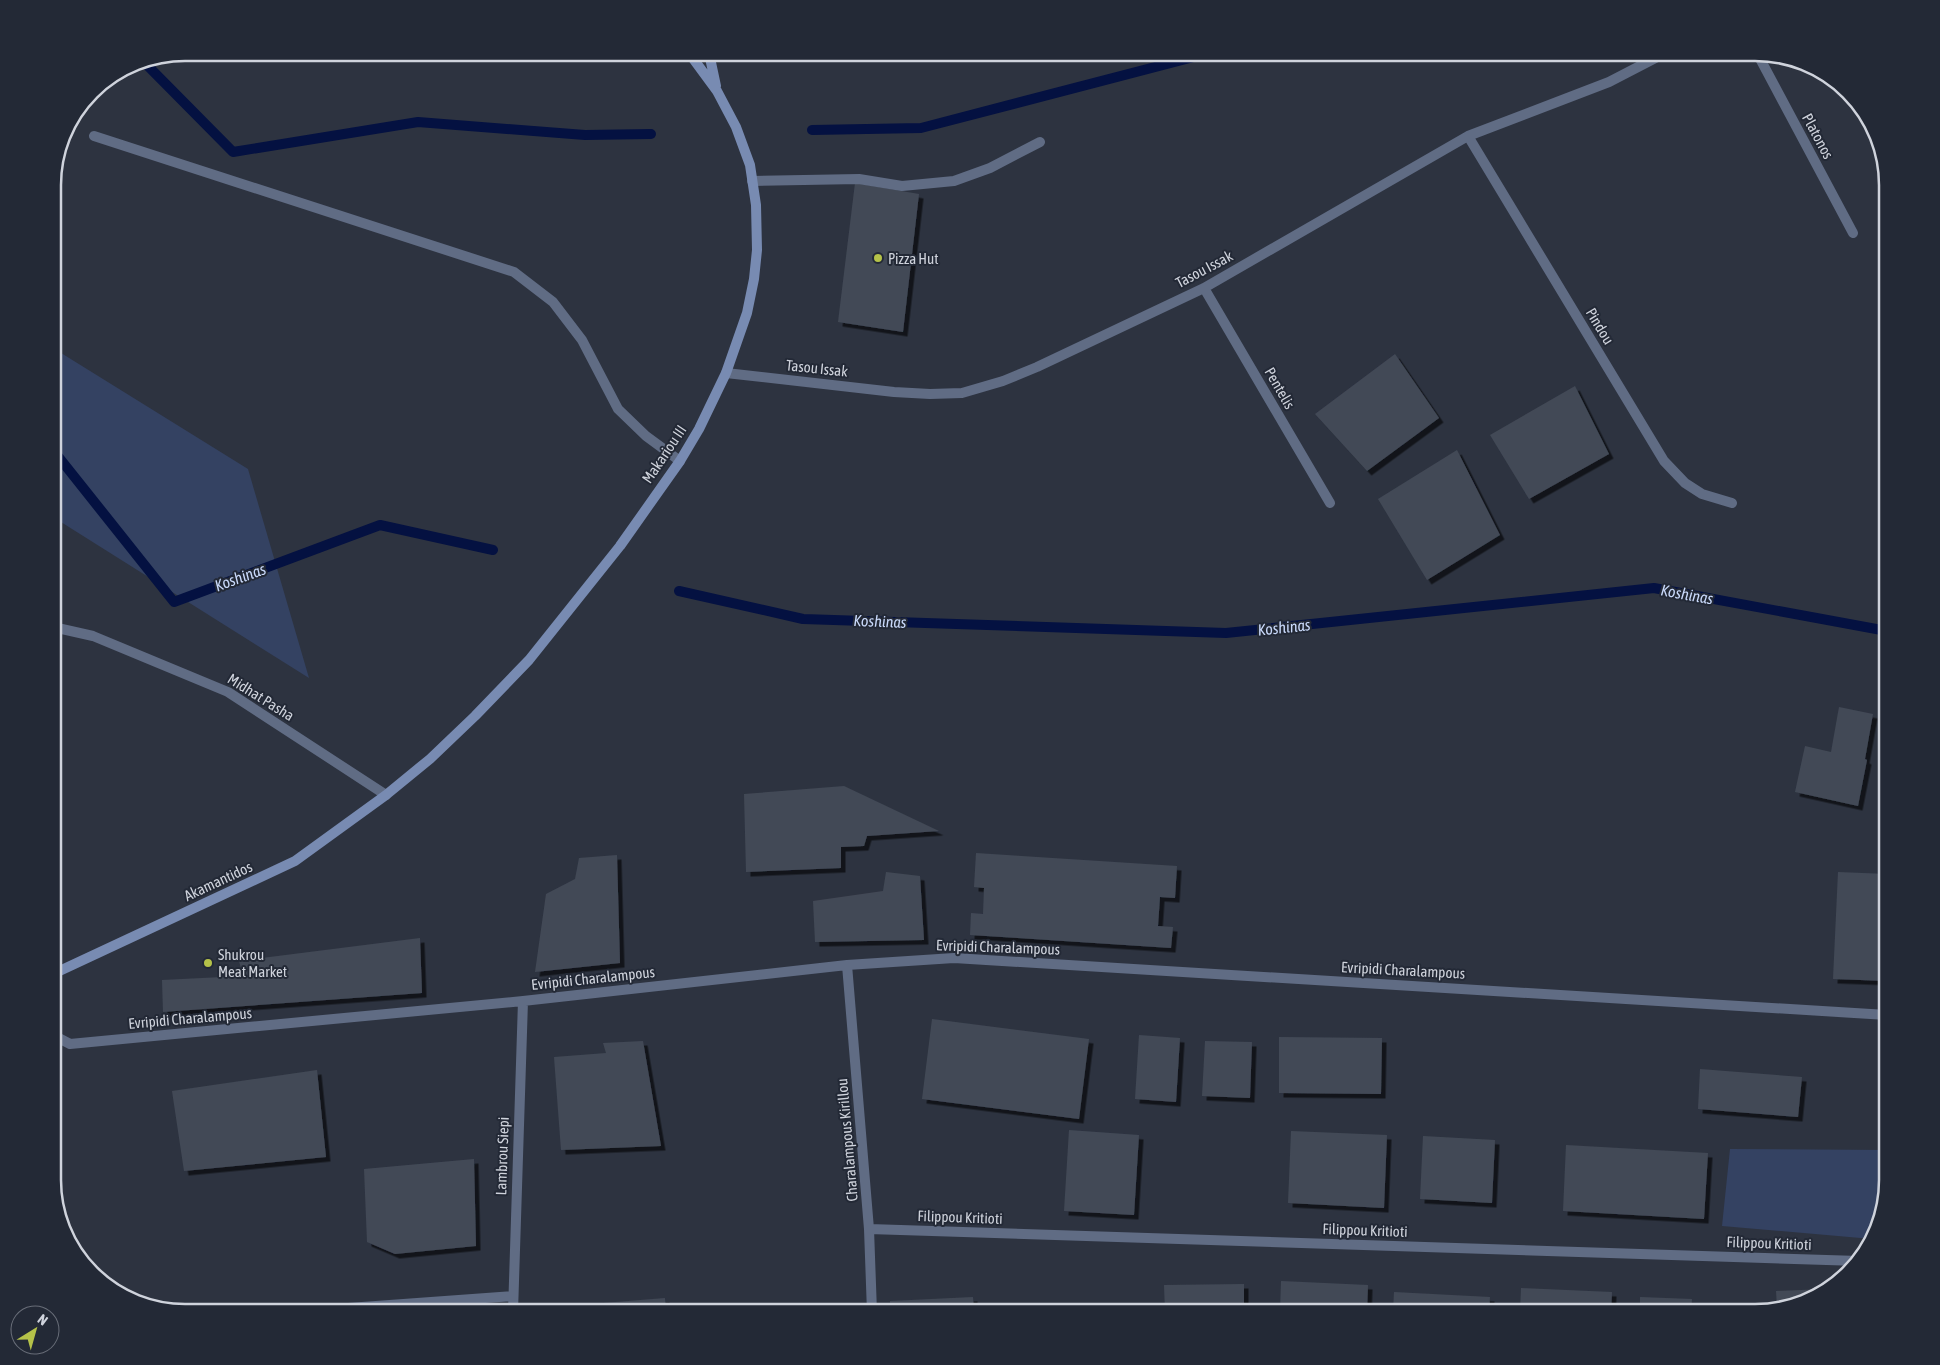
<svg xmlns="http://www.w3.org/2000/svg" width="1940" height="1365" font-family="'Asap Condensed',sans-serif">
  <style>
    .green { fill: #344262 }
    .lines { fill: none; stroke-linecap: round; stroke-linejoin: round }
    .stream { stroke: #041141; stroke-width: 10 }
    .building { fill: #424956; filter: url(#shadow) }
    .lane { stroke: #606c84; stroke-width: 10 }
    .street { stroke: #606c84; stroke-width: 10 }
    .secondary { stroke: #788bb2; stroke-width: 10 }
    .poi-dot { fill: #b5c249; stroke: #232936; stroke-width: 2 }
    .labels { text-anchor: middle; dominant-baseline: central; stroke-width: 4; stroke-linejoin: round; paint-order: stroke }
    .street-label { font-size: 15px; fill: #cfd3dc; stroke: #232936 }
    .poi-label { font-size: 15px; fill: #cfd3dc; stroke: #232936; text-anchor: start }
    .water-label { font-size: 16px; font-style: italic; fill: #c9d9fa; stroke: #232936 }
    .rim { fill: none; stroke: #cfd3dc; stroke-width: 2.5 }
  </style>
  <defs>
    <filter id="shadow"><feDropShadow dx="4.5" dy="4.5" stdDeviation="0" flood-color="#0009"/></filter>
  </defs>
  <rect width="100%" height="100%" fill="#2d3340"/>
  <path class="green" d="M53,348L248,469L309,678L53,517Z
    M1730,1149L1887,1150C1887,1181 1887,1210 1872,1239L1722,1226Z"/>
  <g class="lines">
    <path class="stream" d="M143,61L233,152L418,122L585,135L651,134
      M812,130L921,128L1209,53
      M53,450L174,602L380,525L493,550
      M679,591L803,619L1226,633L1654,588L1887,631"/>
  </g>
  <path class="building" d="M855,183L919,194L903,332L838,322Z
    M1395,354L1439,418L1367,471L1315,414Z
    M1575,386L1609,454L1529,499L1490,435Z
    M1457,450L1500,535L1427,580L1378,499Z
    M1839,707L1873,714L1865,759L1867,760L1858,806L1795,792L1805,746L1831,752Z
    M844,786L939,831L867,836L864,846L841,847V868L746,872L744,794Z
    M976,853L1177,866L1175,898L1160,897L1158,926L1173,927L1171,948L970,935L971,913L983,914L984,888L974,887Z
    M617,855L620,963L535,972L546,894L575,879L579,858Z
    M886,872L920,876L924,940L815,942L813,901L883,891Z
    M1838,872L1887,874V981L1833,979Z
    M420,938L422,993L163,1012L162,980L243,976L239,961Z
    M932,1019L1089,1039L1079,1119L922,1099Z
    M1139,1035L1180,1038L1176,1102L1135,1099Z
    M1279,1037L1382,1038L1381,1094L1279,1093Z
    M643,1041L661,1146L561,1150L554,1057L606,1053L603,1043Z
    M1205,1041L1252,1042L1250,1098L1202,1096Z
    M1700,1069L1802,1077L1798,1117L1698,1109Z
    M317,1070L326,1157L184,1171L172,1091Z
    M1069,1130L1139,1135L1134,1215L1064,1211Z
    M1291,1131L1387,1135L1384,1208L1288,1203Z
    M1423,1136L1495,1140L1492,1203L1420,1199Z
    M1566,1145L1708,1153L1704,1219L1563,1211Z
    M474,1159L476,1246L395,1254L367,1242L364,1169Z
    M1281,1281L1368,1285L1367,1312H1280Z
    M1244,1284V1312H1165L1164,1285Z
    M1521,1288L1612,1292L1611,1312H1520Z
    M1826,1289L1814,1299L1777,1307L1776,1291Z
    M1394,1292L1490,1297L1489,1312H1393Z
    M973,1297L974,1312H890V1301Z
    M1640,1297L1692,1299L1691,1312H1640Z
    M665,1298L666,1312H554V1307Z"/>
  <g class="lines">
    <path class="lane" d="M94,136L514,272L553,302L582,340L618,409L646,436L680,461"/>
    <path class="street" d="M1757,53L1853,233
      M1468,136L1664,461L1685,483L1702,494L1732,503
      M752,181L859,179L902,186L954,181L990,168L1040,142
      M1204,288L1330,503
      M726,373L894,392L930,394L962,393L1003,381L1037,367L1204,288L1468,136L1609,82L1665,53
      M53,627L93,636L228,692L386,795
      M847,965L869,1229L872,1312
      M53,1035L70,1044L523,1001L847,965L954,958L1887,1015
      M869,1229L1859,1261
      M293,1312L512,1296
      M513,1312L523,1001"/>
    <path class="secondary" d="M709,53L716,86
      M53,974L295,861L386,795L430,759L475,716L529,660L620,546L680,461L699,429L726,373L747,313L754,279L757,250L756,205L750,165L736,127L717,91L689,53"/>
  </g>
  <g class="poi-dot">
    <circle cx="878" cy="258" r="5"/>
    <circle cx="208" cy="963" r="5"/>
  </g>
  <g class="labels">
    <g class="street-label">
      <text transform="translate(1818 136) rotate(62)">Platonos</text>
      <text transform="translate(1204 269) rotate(-28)">Tasou Issak</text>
      <text transform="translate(1600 326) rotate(59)">Pindou</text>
      <text transform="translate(817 368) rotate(6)">Tasou Issak</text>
      <text transform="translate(1280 388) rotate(60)">Pentelis</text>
      <text transform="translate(664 454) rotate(-56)">Makariou III</text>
      <text transform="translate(261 697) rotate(32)">Midhat Pasha</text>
      <text transform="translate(218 881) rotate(-25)">Akamantidos</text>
      <text transform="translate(998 947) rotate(2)">Evripidi Charalampous</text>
      <text transform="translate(1403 970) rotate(3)">Evripidi Charalampous</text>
      <text transform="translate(593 978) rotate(-6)">Evripidi Charalampous</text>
      <text transform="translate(190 1018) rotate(-5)">Evripidi Charalampous</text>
      <text transform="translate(847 1140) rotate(-95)">Charalampous Kirillou</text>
      <text transform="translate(502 1156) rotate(-88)">Lambrou Siepi</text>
      <text transform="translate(960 1217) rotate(2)">Filippou Kritioti</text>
      <text transform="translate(1365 1230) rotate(2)">Filippou Kritioti</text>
      <text transform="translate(1769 1243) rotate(2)">Filippou Kritioti</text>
    </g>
    <g class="poi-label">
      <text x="888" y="258">Pizza Hut</text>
      <text x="218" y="954">Shukrou<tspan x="218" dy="17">Meat Market</tspan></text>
    </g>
    <g class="water-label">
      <text transform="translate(240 577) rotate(-20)">Koshinas</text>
      <text transform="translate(1687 594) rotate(10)">Koshinas</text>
      <text transform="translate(880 621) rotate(2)">Koshinas</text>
      <text transform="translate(1284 627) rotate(-6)">Koshinas</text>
    </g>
  </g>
  <path d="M0 0H1940V1365H0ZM185 61H1755A124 124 0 0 1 1879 185V1180A124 124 0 0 1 1755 1304H185A124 124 0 0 1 61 1180V185A124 124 0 0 1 185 61Z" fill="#232936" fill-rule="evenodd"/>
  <path class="rim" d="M185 61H1755A124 124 0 0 1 1879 185V1180A124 124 0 0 1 1755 1304H185A124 124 0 0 1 61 1180V185A124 124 0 0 1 185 61Z"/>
  <g transform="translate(35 1330) rotate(37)"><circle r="24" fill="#232936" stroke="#686d78"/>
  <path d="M0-4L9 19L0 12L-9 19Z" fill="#b5c249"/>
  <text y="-8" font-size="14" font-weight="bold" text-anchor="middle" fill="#cfd3dc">N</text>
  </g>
</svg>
